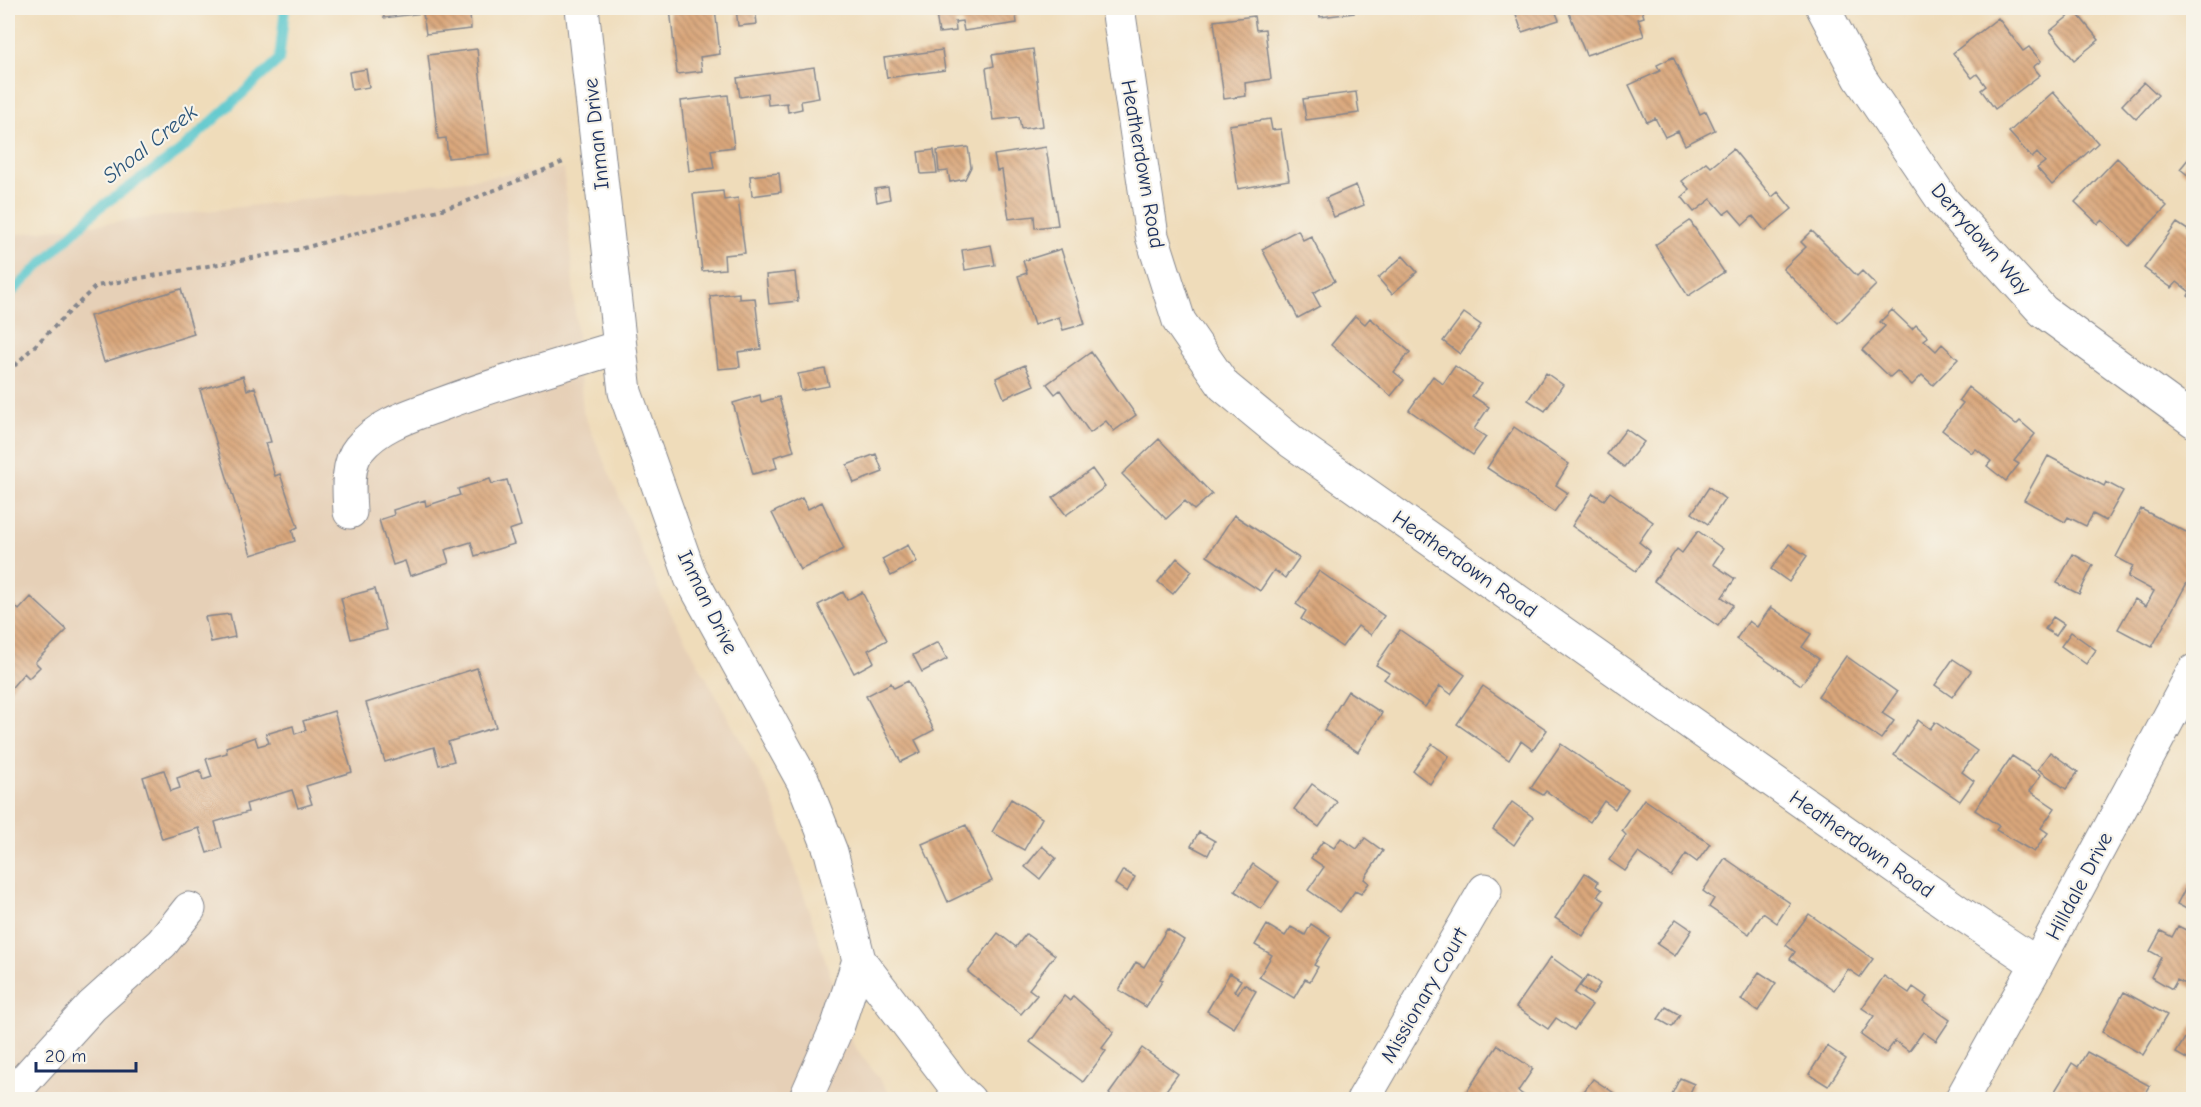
<svg xmlns="http://www.w3.org/2000/svg" width="2201" height="1107" font-family="'Comic Neue',sans-serif">
  <style>
    .built { fill: #e6d0b7 }
    .lines { fill: none; stroke-linecap: round; stroke-linejoin: round }
    .stream { stroke: #5ac7cd; stroke-width: 10 }
    .building { fill: url(#building-back-hatch) }
    .minor-casing { stroke: #85868c; stroke-width: 35 }
    .path { stroke: #85868c; stroke-width: 4; stroke-dasharray: 4.5 4.5; stroke-linecap: butt }
    .minor { stroke: #fff; stroke-width: 33 }
    .labels { text-anchor: middle; dominant-baseline: central; stroke-width: 4.5; stroke-linejoin: round; paint-order: stroke }
    .street-label { font-size: 21px; fill: #1b2f5e; stroke: #f7f3e8 }
    .water-label { font-size: 22px; font-style: italic; fill: #2b557a; stroke: #f7f3e8 }
  </style>
  <defs>
    <pattern id="building-back-hatch" width="6" height="6" patternUnits="userSpaceOnUse" patternTransform="scale(1.5)"><rect width="6" height="6" fill="#daa77b"/><path d="M-1 5l2 2M0 0l6 6M5-1l2 2" fill="none" stroke="#b08868"/></pattern>
  </defs>
  <rect width="100%" height="100%" fill="#f7f3e8"/>
  <filter id="ink" filterUnits="userSpaceOnUse"><feTurbulence type="fractalNoise" baseFrequency=".0167" numOctaves="2"/><feDisplacementMap in="SourceGraphic" scale="12" xChannelSelector="R" yChannelSelector="G"/><feConvolveMatrix kernelMatrix="1 2 1 2 8 2 1 2 1" color-interpolation-filters="sRGB"/></filter>
  <filter id="wash" filterUnits="userSpaceOnUse"><feTurbulence type="fractalNoise" baseFrequency=".008" numOctaves="4" result="noise"/><feDisplacementMap in="SourceGraphic" scale="24" xChannelSelector="R" yChannelSelector="G"/><feGaussianBlur stdDeviation="1.35" result="paint"/><feColorMatrix in="noise" values="0 0 0 0 0 0 0 0 0 0 0 0 0 0 0 0 0 1.4 0 .05"/><feComposite in="paint" operator="in"/></filter>
  <g filter="url(#wash)">
    <rect width="100%" height="100%" fill="#efdcba"/>
    <path class="built" d="M564,168L583,412L662,597L772,798L853,1044L894,1099H8V235Z"/>
    <g class="lines">
      <path class="stream" d="M8,296L99,208L180,151L279,60L285,8"/>
    </g>
    <g id="blocks">
      <path class="building" d="M383,8H473L474,13L470,14L471,29L426,34L423,13L384,18Z
        M670,8H715L720,54L700,57L702,71L677,74Z
        M736,8H755L757,24L738,26Z
        M935,8H1015L1017,23L964,31L962,21L955,22L956,31L939,33Z
        M1319,8H1353L1354,13L1320,17Z
        M1514,8H1554L1559,20L1522,32Z
        M1567,8H1641L1644,17L1638,19L1644,36L1586,55Z
        M2075,11L2099,40L2074,60L2050,31Z
        M1254,16L1256,30L1265,29L1271,79L1245,83L1246,96L1224,99L1214,21Z
        M1998,18L2023,51L2029,47L2041,61L2033,67L2040,75L1995,109L1981,90L1986,86L1977,74L1972,78L1953,53Z
        M477,49L489,154L448,158L446,138L438,139L428,55Z
        M1033,49L1043,126L1021,129L1019,117L993,120L986,68L994,66L992,55Z
        M942,50L945,70L887,78L884,58Z
        M1673,57L1700,114L1706,111L1715,130L1685,145L1678,131L1665,137L1655,118L1647,122L1629,85L1660,71L1657,65Z
        M814,67L819,98L801,101L802,109L788,112L787,103L768,105L767,93L740,97L737,78Z
        M366,69L369,87L352,90L349,72Z
        M2144,82L2158,95L2136,119L2122,105Z
        M1356,92L1359,113L1306,120L1303,99Z
        M2053,92L2098,143L2052,185L2037,168L2045,162L2037,153L2032,158L2009,132Z
        M728,95L734,147L711,150L714,168L689,171L681,101Z
        M1270,119L1272,130L1281,129L1289,180L1238,189L1229,125Z
        M968,147L971,167L965,179L950,182L948,171L939,172L937,151Z
        M1046,147L1058,225L1035,228L1034,216L1009,219L1002,170L997,171L994,155Z
        M1733,149L1772,197L1778,192L1792,209L1765,231L1753,216L1743,225L1730,210L1724,214L1711,199L1694,212L1682,197L1690,190L1682,181L1706,162L1711,167Z
        M934,150L937,173L921,174L918,152Z
        M2194,152V180L2180,169Z
        M2117,158L2167,206L2129,246L2102,220L2098,224L2075,202Z
        M779,173L781,192L752,196L750,176Z
        M1356,185L1364,205L1334,217L1326,198Z
        M888,187L890,199L877,202L875,189Z
        M723,191L724,200L738,198L745,253L724,255L725,269L702,271L693,194Z
        M1690,221L1724,272L1688,296L1655,245Z
        M2177,223L2194,234V300L2188,296L2190,292L2177,282L2172,288L2144,268Z
        M1298,230L1303,240L1311,236L1335,281L1313,293L1320,306L1298,318L1262,249Z
        M1812,231L1857,276L1862,271L1876,285L1838,323L1783,269L1806,247L1801,242Z
        M991,245L995,265L965,270L962,250Z
        M1061,249L1085,324L1063,330L1059,317L1034,325L1018,276L1027,273L1023,261Z
        M1403,256L1417,272L1392,294L1378,278Z
        M795,272L798,301L769,304L766,275Z
        M181,289L194,334L104,362L90,316Z
        M739,293V299L755,298L761,349L738,352L740,367L718,369L710,296Z
        M1892,310L1912,329L1916,325L1928,337L1924,340L1936,351L1942,344L1958,359L1933,385L1922,375L1912,385L1897,371L1890,377L1862,350L1885,326L1880,322Z
        M1464,313L1481,325L1460,354L1443,341Z
        M1355,316L1365,324L1370,318L1410,352L1394,372L1404,380L1391,396L1331,345Z
        M1091,352L1136,415L1114,431L1106,421L1090,433L1060,390L1055,394L1047,384Z
        M1025,365L1034,385L1004,398L996,378Z
        M1455,366L1481,384L1472,396L1489,407L1474,429L1486,437L1473,455L1409,410L1433,376L1443,384Z
        M825,369L829,386L801,391L798,374Z
        M1546,373L1563,385L1545,411L1528,400Z
        M243,376L247,390L255,387L271,442L265,443L275,476L280,474L298,527L292,530L295,541L251,555L200,390Z
        M1968,387L2016,425L2020,421L2035,434L2014,461L2019,464L2006,481L1987,466L1991,461L1976,449L1972,453L1942,430L1963,403L1959,400Z
        M760,395L761,402L779,397L794,451L774,457L777,468L753,474L733,403Z
        M1514,427L1569,464L1556,485L1568,493L1554,512L1487,468Z
        M1626,429L1644,442L1624,467L1607,454Z
        M1159,439L1212,494L1194,510L1185,501L1166,519L1122,474Z
        M876,454L883,472L854,483L847,465Z
        M2048,456L2104,486L2106,482L2123,491L2106,521L2093,514L2086,526L2068,517L2065,522L2024,500Z
        M1092,469L1105,487L1066,515L1053,498Z
        M490,479L492,484L507,480L521,526L509,530L514,544L475,556L471,542L445,550L449,563L410,576L405,561L393,565L379,520L394,515L393,510L425,500L426,506L460,495L458,489Z
        M1709,487L1725,499L1708,524L1692,513Z
        M1610,492L1653,522L1639,542L1650,551L1636,571L1572,526L1593,493L1604,500Z
        M802,498L808,509L822,502L844,549L800,570L772,513Z
        M2141,509L2194,536V570L2152,647L2118,629L2135,599L2146,606L2154,591L2128,577L2133,566L2116,557Z
        M1234,515L1299,558L1285,578L1274,570L1260,591L1207,556Z
        M1698,531L1723,549L1713,564L1735,579L1722,597L1733,605L1718,626L1654,581L1677,549L1682,553Z
        M1789,544L1807,556L1789,582L1771,569Z
        M908,545L917,562L891,576L882,559Z
        M2073,554L2093,565L2079,594L2057,583Z
        M1177,558L1192,571L1173,594L1158,582Z
        M1319,571L1384,616L1371,635L1358,626L1342,647L1301,619L1306,611L1296,604Z
        M375,589L386,630L351,639L341,598Z
        M843,592L847,600L862,592L887,640L868,650L874,662L854,673L818,605Z
        M31,597L67,630L35,662L40,667L29,678L24,673L8,692V620L10,617L8,614V599L19,610Z
        M1771,607L1811,634L1802,647L1819,659L1801,685L1736,639L1749,621L1757,627Z
        M230,614L235,637L211,642L205,617Z
        M2053,617L2064,624L2056,636L2045,629Z
        M1400,630L1465,675L1451,694L1440,686L1425,707L1384,679L1389,673L1376,665Z
        M2071,632L2096,650L2086,664L2061,646Z
        M938,642L947,659L922,672L913,655Z
        M1846,656L1897,692L1882,713L1894,721L1881,739L1818,696Z
        M1953,659L1971,671L1952,697L1935,685Z
        M477,668L496,727L448,742L454,761L439,765L434,747L385,762L366,703Z
        M908,681L934,730L915,740L921,752L901,762L866,696L891,683L894,688Z
        M1483,686L1547,730L1533,750L1521,741L1509,760L1457,724Z
        M1348,691L1382,713L1358,752L1324,730Z
        M334,711L352,772L306,786L312,804L298,808L292,790L246,804L248,812L215,822L222,848L207,853L199,828L162,839L143,777L164,770L171,791L180,788L177,778L200,770L203,780L212,777L206,759L227,753L226,747L255,737L258,746L269,743L266,734L293,726L295,734L306,730L303,721Z
        M1918,720L1930,729L1935,722L1977,751L1962,772L1974,781L1960,801L1894,755Z
        M1432,744L1449,756L1430,784L1413,771Z
        M1561,744L1628,790L1615,809L1604,801L1590,822L1546,791L1543,795L1531,788Z
        M2050,752L2078,772L2066,789L2038,769Z
        M2012,756L2041,775L2030,791L2055,808L2041,828L2048,833L2034,852L1996,830L1999,826L1975,810Z
        M1312,784L1337,802L1319,827L1294,809Z
        M1011,799L1042,818L1024,850L992,832Z
        M1644,799L1710,844L1697,862L1686,854L1671,876L1638,853L1625,871L1609,860L1626,835L1622,831Z
        M1512,802L1533,817L1514,845L1493,829Z
        M966,825L992,881L948,902L922,844Z
        M1199,832L1215,841L1208,855L1191,846Z
        M1341,838L1357,849L1365,838L1383,851L1364,879L1369,883L1361,894L1355,891L1340,912L1308,890L1324,867L1311,858L1323,841L1334,848Z
        M1042,846L1056,858L1040,879L1025,867Z
        M1725,858L1790,903L1777,923L1763,913L1749,934L1709,907L1714,899L1703,891Z
        M1253,864L1279,882L1261,909L1235,891Z
        M1123,870L1135,877L1127,892L1115,884Z
        M1585,873L1598,882L1596,886L1602,890L1597,896L1605,901L1583,936L1555,918Z
        M2188,883L2194,887V913L2177,904Z
        M1809,914L1873,959L1860,977L1848,969L1834,990L1790,959L1795,952L1786,945Z
        M1676,919L1692,930L1675,956L1657,944Z
        M1311,924L1331,937L1314,965L1318,967L1310,981L1305,979L1294,998L1259,977L1272,955L1255,945L1267,925L1285,936L1291,927L1305,935Z
        M2178,926L2194,934V989L2177,980L2172,989L2151,977L2161,957L2150,951L2161,931L2172,937Z
        M1167,929L1184,940L1160,979L1163,980L1146,1007L1119,990L1136,962L1144,967Z
        M998,933L1016,947L1026,934L1055,955L1029,989L1037,995L1021,1014L968,972Z
        M1551,957L1583,980L1574,993L1592,1005L1574,1030L1556,1018L1548,1029L1516,1007Z
        M1759,972L1776,983L1758,1011L1741,1000Z
        M1230,973L1241,980L1234,991L1238,993L1244,984L1256,991L1234,1028L1207,1011Z
        M1588,975L1600,984L1593,995L1580,986Z
        M1884,976L1909,993L1913,987L1927,997L1924,1002L1950,1020L1936,1041L1923,1032L1909,1051L1895,1041L1886,1053L1861,1035L1874,1016L1862,1008Z
        M2124,992L2167,1015L2143,1055L2102,1032Z
        M1064,996L1070,1001L1073,996L1114,1032L1102,1048L1106,1051L1083,1082L1030,1042Z
        M1666,1007L1680,1015L1672,1027L1658,1019Z
        M2194,1023V1063L2176,1053Z
        M1498,1045L1533,1069L1518,1091L1530,1100H1461Z
        M1827,1046L1846,1059L1828,1086L1809,1074Z
        M1142,1048L1178,1074L1159,1100H1116L1109,1094Z
        M2087,1052L2150,1086L2142,1100H2061L2062,1095L2055,1091L2072,1063L2078,1067Z
        M1680,1078L1694,1084L1687,1100L1672,1094Z
        M1593,1079L1617,1095L1614,1100H1591L1582,1094Z"/>
    </g>
  </g>
  <g filter="url(#ink)">
    <use href="#blocks" fill-opacity="0" stroke="#85868c" stroke-width="1.5"/>
    <g class="lines">
      <g class="minor-casing">
        <path id="minor" d="M582,8L625,392L691,578L803,781L831,852L859,960L838,1025L805,1100
          M1118,8L1152,236L1179,321L1224,386L1292,442L1956,910L2037,964
          M1823,8L1860,78L1944,202L2043,311L2194,421
          M350,512C349,494 346,464 359,449C379,424 412,415 442,404C500,382 561,365 620,347
          M859,960L958,1090L969,1100
          M13,1093L92,1006L162,943L189,909
          M1363,1100L1485,890
          M1961,1100L2037,964L2194,671"/>
      </g>
      <path class="path" d="M8,372L96,286L297,250L463,203L566,161"/>
      <use href="#minor" class="minor"/>
    </g>
  </g>
  <g class="labels">
    <g class="street-label">
      <text transform="translate(596 134) rotate(-96)">Inman Drive</text>
      <text transform="translate(1143 164) rotate(80)">Heatherdown Road</text>
      <text transform="translate(1981 239) rotate(49)">Derrydown Way</text>
      <text transform="translate(1465 564) rotate(35)">Heatherdown Road</text>
      <text transform="translate(708 602) rotate(64)">Inman Drive</text>
      <text transform="translate(1862 844) rotate(35)">Heatherdown Road</text>
      <text transform="translate(2079 886) rotate(-62)">Hilldale Drive</text>
      <text transform="translate(1424 995) rotate(-60)">Missionary Court</text>
    </g>
    <g class="water-label">
      <text transform="translate(150 144) rotate(-38)">Shoal Creek</text>
    </g>
  </g>
  <rect width="2201" height="1107" fill="none" stroke="#f7f3e8" stroke-width="30"/>
  <path d="M36 1062v9h100v-9" fill="none" stroke="#1b2f5e" stroke-width="3"/>
  <text x="45" y="1062" font-size="18" fill="#1b2f5e" stroke="#f7f3e8" stroke-width="4.5" paint-order="stroke">20 m</text>
</svg>
